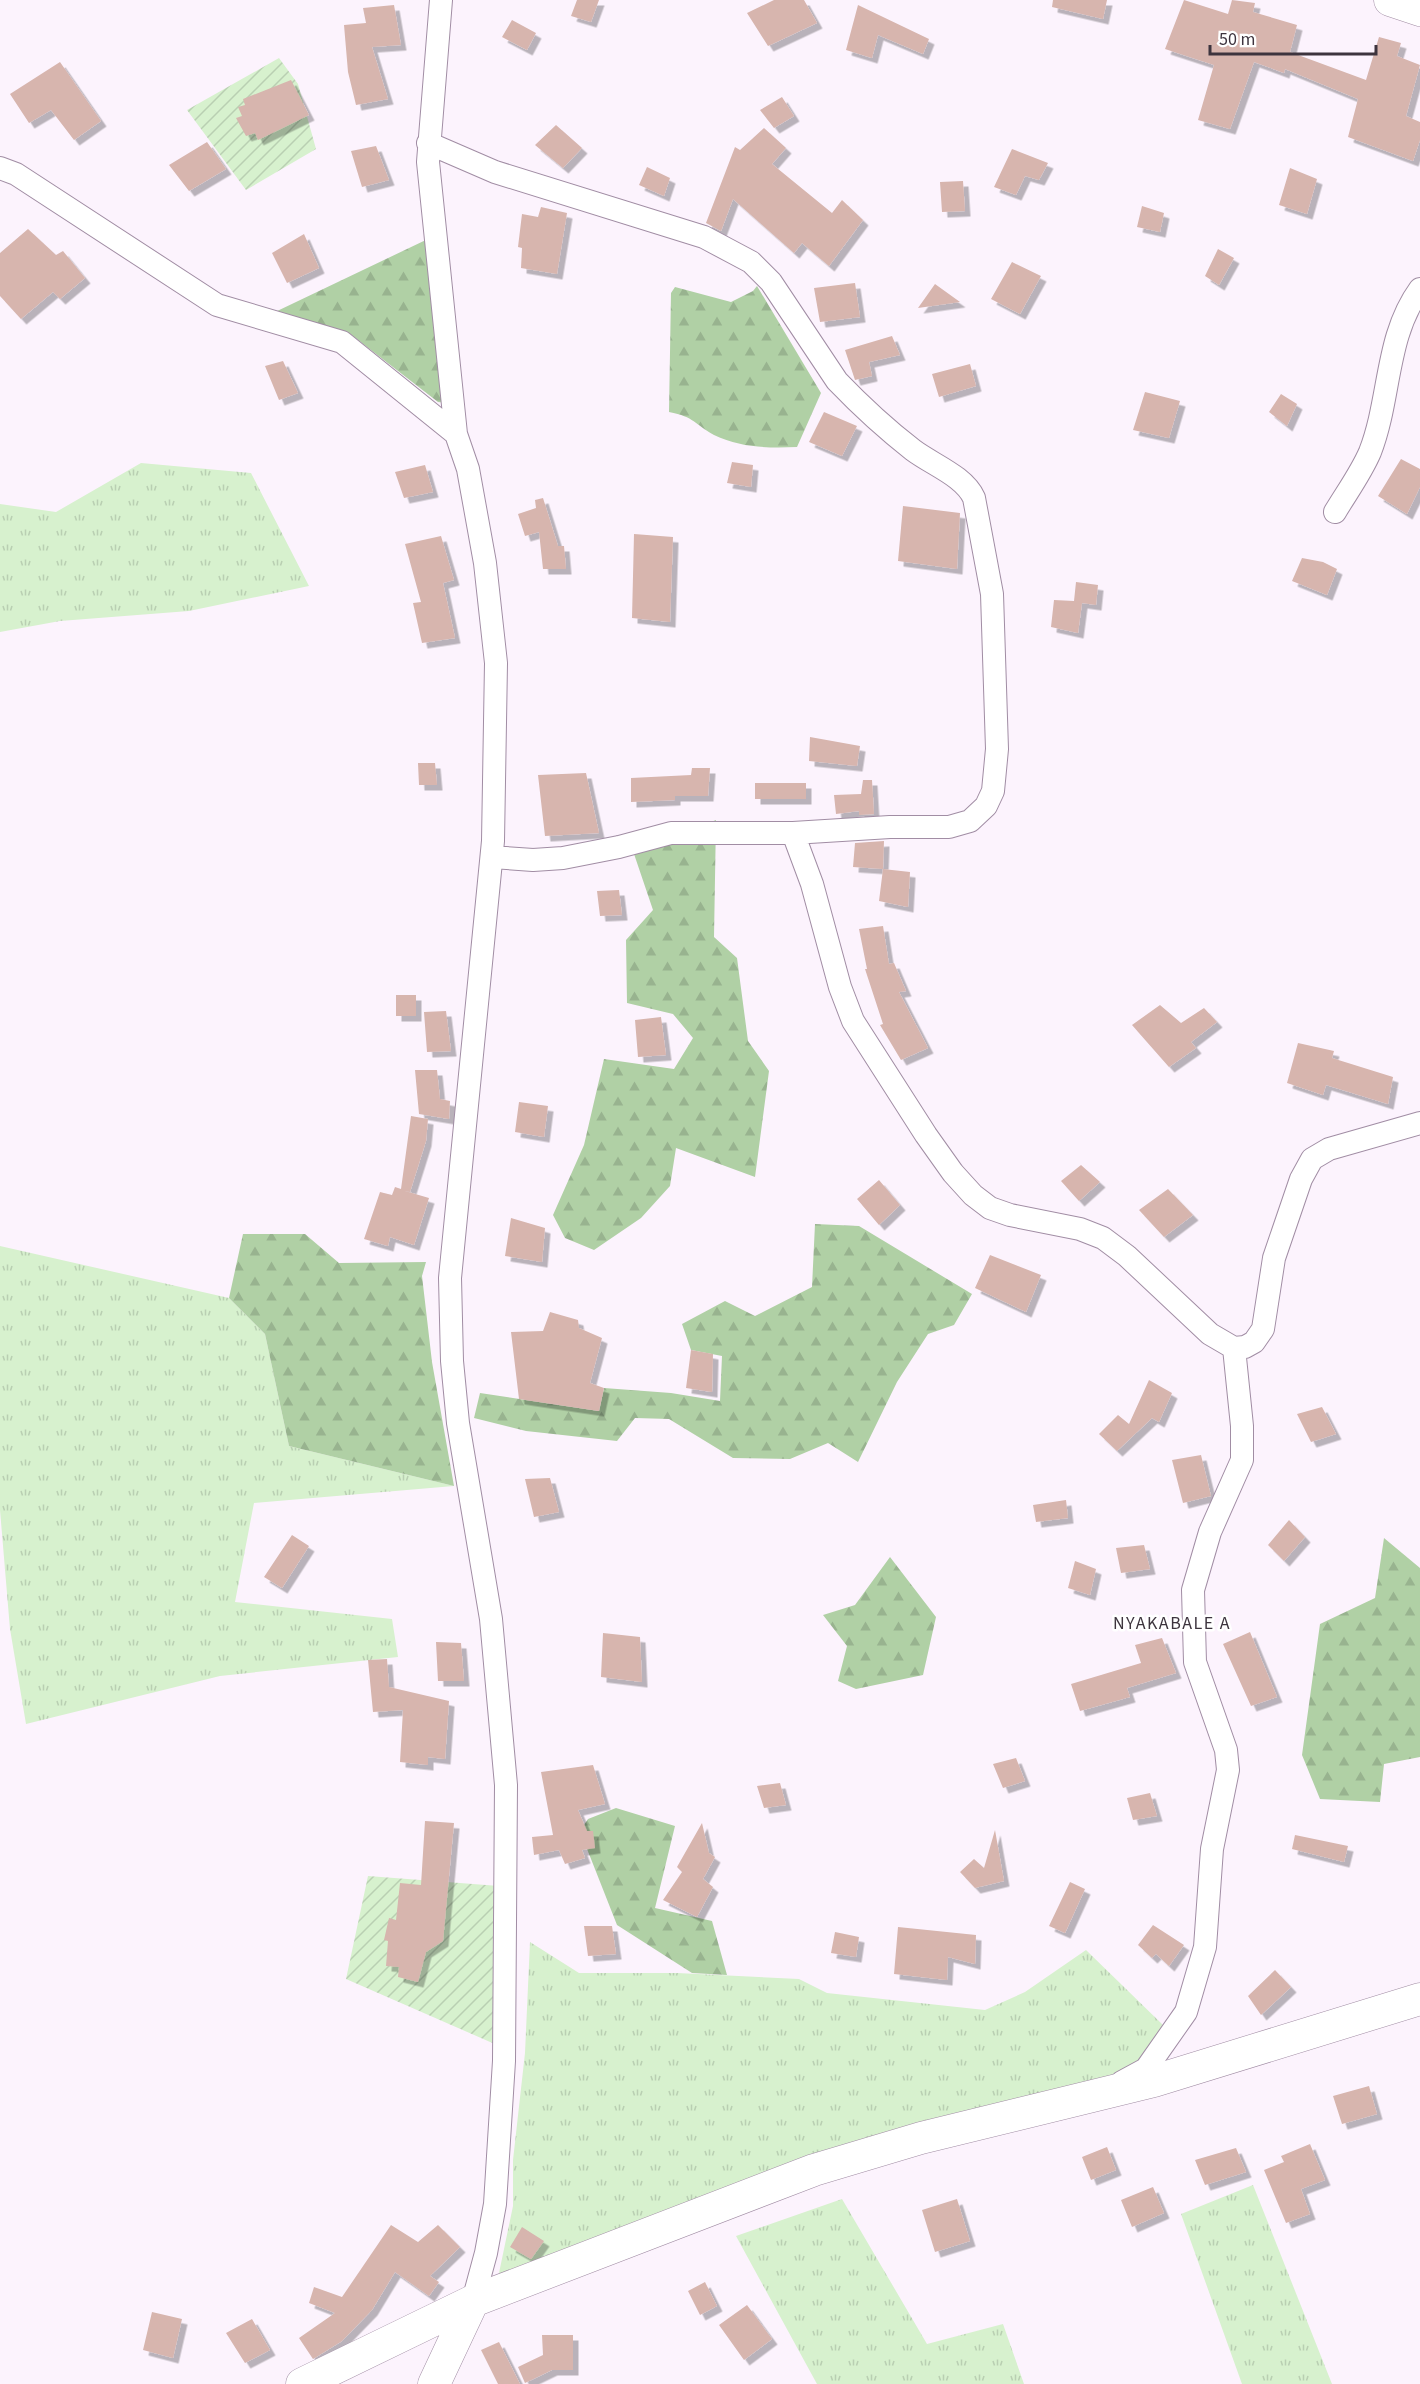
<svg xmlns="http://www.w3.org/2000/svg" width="1420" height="2384" font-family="'Source Sans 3',sans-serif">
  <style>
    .grass { fill: url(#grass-tufts) }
    .forest { fill: url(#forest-firs) }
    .garden { fill: url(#garden-furrows) }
    .building { fill: #d7b5ae; filter: url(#shadow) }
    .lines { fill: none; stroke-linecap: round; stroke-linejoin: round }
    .street-casing { stroke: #a18da4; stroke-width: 24 }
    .secondary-casing { stroke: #a18da4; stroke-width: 33 }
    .street { stroke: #fff; stroke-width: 22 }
    .secondary { stroke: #fff; stroke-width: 32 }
    .labels { text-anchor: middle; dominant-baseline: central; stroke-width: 5; stroke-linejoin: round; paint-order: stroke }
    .quarter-label { font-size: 18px; letter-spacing: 1.5px; fill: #3d343e; stroke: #fff }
  </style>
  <defs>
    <pattern id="grass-tufts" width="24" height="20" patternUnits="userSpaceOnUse" patternTransform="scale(1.5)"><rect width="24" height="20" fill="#d7f1ce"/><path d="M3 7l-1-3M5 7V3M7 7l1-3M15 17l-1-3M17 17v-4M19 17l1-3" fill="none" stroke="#b9cfb2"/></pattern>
    <pattern id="forest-firs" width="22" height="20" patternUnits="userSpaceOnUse" patternTransform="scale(1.5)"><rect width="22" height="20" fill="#b0d0a5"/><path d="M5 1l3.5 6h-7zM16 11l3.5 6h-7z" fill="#98b38f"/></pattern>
    <pattern id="garden-furrows" width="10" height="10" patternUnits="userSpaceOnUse" patternTransform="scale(1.5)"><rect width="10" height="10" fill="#d7f1ce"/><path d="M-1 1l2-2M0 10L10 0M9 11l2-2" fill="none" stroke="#b9cfb2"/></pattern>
    <filter id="shadow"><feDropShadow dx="5.5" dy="5.5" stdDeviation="0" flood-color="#0004"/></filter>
  </defs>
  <rect width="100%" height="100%" fill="#fcf3fd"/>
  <path class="grass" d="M141,463L251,473L309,586L189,611L60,621L0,632V504L56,512Z
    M0,1246L229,1298L265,1334L289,1446L454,1486L254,1503L235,1602L392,1619L398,1657L220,1676L26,1724L10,1629L0,1510Z
    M530,1942L579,1973H677L799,1979L827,1993L985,2010L1025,1992L1086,1950L1163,2025L1154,2058L1099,2108L825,2170L494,2297L513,2206V2160L525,2053Z
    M1253,2185L1332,2384H1242L1181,2214Z
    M842,2199L927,2344L1003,2324L1024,2384H817L736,2236Z"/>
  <path class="forest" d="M430,238L447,403L438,402L349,333L273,313Z
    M757,286L821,393L797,447C768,448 741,448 714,435C694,424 695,417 669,412L671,293L675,287L731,302L753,291Z
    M716,820L714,937L737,958L748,1041L769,1071L755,1177L676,1148L670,1186L641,1218L594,1250L565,1238L553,1215L584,1145L604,1059L674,1069L693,1038L673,1014L627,1003L626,940L653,910L633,851Z
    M815,1224L859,1226L972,1294L954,1325L928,1334L897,1382L858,1462L828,1443L790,1459L733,1458L669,1419L635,1418L617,1441L526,1431L474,1418L480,1393L599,1411L604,1388L671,1393L720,1401L722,1356L691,1350L682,1324L725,1301L755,1316L812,1287Z
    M243,1234H305L339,1263L426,1262L422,1276L432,1362L454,1486L289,1446L265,1334L229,1298Z
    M1384,1538L1420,1568V1757L1384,1764L1380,1802L1320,1799L1302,1755L1320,1624L1375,1598Z
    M890,1557L936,1617L923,1675L856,1689L838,1681L847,1646L823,1615L855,1605Z
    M616,1808L675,1826L655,1908L712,1921L727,1975L692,1973L617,1925L580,1831L588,1819Z"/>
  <path class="garden" d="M279,58L298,84L316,149L246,190L187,110Z
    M368,1876L499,1886L497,2045L346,1979Z"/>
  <path class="building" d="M577,0H599L591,22L571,16Z
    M774,0H804L817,23L768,46L747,13Z
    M1053,0H1107L1103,19L1052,7Z
    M1184,0L1228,14L1232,0L1255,3L1253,12L1297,25L1290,52L1366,80L1379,37L1401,43L1397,56L1420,65L1406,116L1420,122V140L1413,161L1348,137L1358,99L1285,69L1284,73L1254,62L1230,129L1198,120L1214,65L1165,49Z
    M394,5L401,45L372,47L388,99L356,105L348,72L344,25L366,23L363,8Z
    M858,5L929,39L923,54L878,35L872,58L846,50Z
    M512,20L536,33L527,50L502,37Z
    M60,62L101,121L74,140L51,110L29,123L10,94Z
    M291,80L309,115L258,140L255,133L246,136L236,118L242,116L238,107L245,105L243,99Z
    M782,97L794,116L774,128L760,110Z
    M556,125L582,148L563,168L535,145Z
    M764,128L786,148L772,164L832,213L842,200L863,220L829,266L802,243L794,253L733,199L721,231L706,223L735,147L740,150Z
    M207,142L226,169L189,191L169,165Z
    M376,146L389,180L362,187L351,151Z
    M1012,149L1048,163L1039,180L1025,176L1016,195L994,187Z
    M647,167L670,178L664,196L639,185Z
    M1290,168L1317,179L1307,214L1279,205Z
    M963,181L965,211L942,212L940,182Z
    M1142,206L1164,213L1160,232L1137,227Z
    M541,207L567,213L557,274L521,268L522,248L518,247L522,214L538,217Z
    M28,229L56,255L63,251L85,278L60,299L53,292L21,319L0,296V253Z
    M304,234L319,268L287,283L272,253Z
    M1218,249L1234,258L1219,285L1205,276Z
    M1012,262L1041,276L1020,314L991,299Z
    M855,283L860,317L820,322L814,288Z
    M935,284L960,302L918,308Z
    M892,336L900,355L869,362L872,376L855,380L845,350Z
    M283,361L298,393L279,400L265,366Z
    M970,364L976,386L939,397L932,374Z
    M1145,392L1180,401L1169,438L1133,430Z
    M1281,394L1297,404L1287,426L1269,412Z
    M824,412L857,426L842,456L809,442Z
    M1401,459L1420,469V487L1407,514L1378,496Z
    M732,462L753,465L751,487L727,483Z
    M425,465L433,492L404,498L395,472Z
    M543,498L558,546H564L566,569H543L539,532L525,536L518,514L536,508L535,500Z
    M903,506L960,513L957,569L898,561Z
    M634,534L673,537L670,622L632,618Z
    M441,536L454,580L443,583L455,638L422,643L413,603L421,602L405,544Z
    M1302,558L1323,562L1337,569L1327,595L1292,581Z
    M1076,582L1098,585L1096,605L1082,603L1078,633L1051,627L1054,600L1074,601Z
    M810,737L860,746L857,766L809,761Z
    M418,763H435L437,785H419Z
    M692,768H710L708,796H675V800L631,802V778L691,775Z
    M586,773L599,833L545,836L538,775Z
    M863,780H872L874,814L859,815V811L836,814L834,795L861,794Z
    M755,783H806V799H755Z
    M884,841L883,869L853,867L855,843Z
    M883,869L910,872L908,907L879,901Z
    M619,890L622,915L600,916L597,891Z
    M883,926L889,964L894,963L906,991L899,992L928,1048L901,1060L880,1025L883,1024L865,969H867L859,929Z
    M396,995H416V1016H396Z
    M1160,1005L1181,1023L1204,1008L1217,1022L1191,1042L1196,1048L1169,1067L1132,1025Z
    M446,1011L451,1051L427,1052L424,1012Z
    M661,1017L666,1055L638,1057L635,1020Z
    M1298,1043L1334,1051L1332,1058L1393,1077L1388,1104L1326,1085L1323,1095L1287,1083Z
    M415,1070H437L440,1099L450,1101L449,1119L419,1114Z
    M519,1102L548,1106L544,1137L515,1132Z
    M411,1116L428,1119L426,1141L410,1192L405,1191L429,1198L414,1245L390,1237L388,1246L364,1239L380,1192L392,1195L395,1187L401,1189Z
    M1081,1165L1100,1182L1079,1201L1061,1181Z
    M879,1180L900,1205L879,1225L857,1199Z
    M1168,1189L1193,1215L1164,1237L1139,1210Z
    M511,1218L545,1228L542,1262L505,1256Z
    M990,1255L1041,1275L1026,1312L975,1288Z
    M550,1312L578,1320L579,1328L602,1338L590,1383L604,1388L599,1411L519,1399L511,1332L543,1331Z
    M691,1350L713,1354L712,1392L686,1388Z
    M1149,1380L1172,1393L1159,1422L1152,1418L1117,1451L1099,1434L1118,1415L1129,1424Z
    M1322,1407L1336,1434L1311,1442L1297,1414Z
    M1201,1455L1211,1496L1183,1503L1172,1460Z
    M550,1478L559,1512L534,1517L525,1479Z
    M1066,1500L1068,1518L1036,1522L1033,1505Z
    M1289,1520L1305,1537L1284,1561L1268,1545Z
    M292,1535L309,1546L282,1588L264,1577Z
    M1144,1545L1150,1569L1121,1573L1116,1548Z
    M1075,1561L1096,1569L1090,1595L1068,1588Z
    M1250,1632L1277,1697L1251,1706L1223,1644Z
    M603,1633L640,1637L642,1682L601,1677Z
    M1162,1638L1176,1673L1127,1688L1130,1697L1080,1711L1071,1684L1141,1663L1135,1645Z
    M436,1642L461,1643L464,1681H438Z
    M387,1659L389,1687L449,1701L445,1759L428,1757V1765L400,1762L403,1710L373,1712L368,1660Z
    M1016,1758L1025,1781L1003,1788L993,1764Z
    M593,1765L605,1804L578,1810L587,1831H593L595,1848L582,1850L585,1858L565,1864L559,1850L534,1855L532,1837L553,1835L541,1772Z
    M780,1783L786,1805L764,1808L757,1786Z
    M1150,1793L1157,1816L1133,1820L1127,1798Z
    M425,1821L454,1823L443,1941L426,1952L418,1982L398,1977L399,1967L386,1966L388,1941L384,1940L389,1918L396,1920L400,1883L421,1885Z
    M702,1823L709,1853L715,1857L703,1879L713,1887L697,1917L663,1900L682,1872L677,1867Z
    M995,1830L1004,1881L975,1888L960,1872L974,1859L984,1868Z
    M1295,1835L1348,1846L1344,1862L1292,1849Z
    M1070,1882L1085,1889L1065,1933L1049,1926Z
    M1153,1925L1184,1945L1169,1966L1156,1954L1152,1958L1138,1945Z
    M584,1926H612L616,1954L588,1956Z
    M898,1927L976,1935L975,1964L948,1957L947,1980L894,1974Z
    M835,1932L859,1937L856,1957L831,1953Z
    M1275,1970L1291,1987L1261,2015L1248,1996Z
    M1369,2086L1377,2114L1342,2124L1333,2096Z
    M1310,2144L1325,2180L1301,2189L1310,2214L1286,2223L1264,2170L1284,2162L1281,2156Z
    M1107,2147L1116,2170L1091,2180L1082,2157Z
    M1236,2148L1246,2172L1205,2185L1195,2160Z
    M1153,2187L1164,2213L1132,2227L1121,2200Z
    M957,2199L970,2241L935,2252L922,2210Z
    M391,2225L418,2242L438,2225L460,2247L430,2276L439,2282L429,2296L395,2272L372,2310L342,2341L313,2359L299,2338L335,2313L309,2303L314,2287L342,2297Z
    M522,2227L544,2241L531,2259L510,2247Z
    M705,2282L717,2306L700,2315L688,2291Z
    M747,2305L772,2339L744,2360L719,2325Z
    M152,2312L182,2319L173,2358L143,2350Z
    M252,2319L270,2350L245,2363L226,2333Z
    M542,2335H573V2370H552L525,2383L518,2367L543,2355Z
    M499,2342L520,2384H498L481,2350Z"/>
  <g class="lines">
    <g class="street-casing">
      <path id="street" d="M441,0L428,162L456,434L468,469L485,563L496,663L493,841L450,1278L452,1361L458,1423L491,1619L506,1785L504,2061L495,2204L486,2253L473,2301
        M428,143L495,172L704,237L751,262L771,282L837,381C861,406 886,429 913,450C933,465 964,476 974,498L992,594L997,749L993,791L986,806L970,821L949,827H890L793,833H671L619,847L563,858L533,860L492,857
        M0,168L16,174L217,305L342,342L456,434
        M1335,512C1347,492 1361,473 1370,452C1391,398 1385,337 1420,289
        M793,833L812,884L840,987L853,1021L926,1135L953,1173L973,1195L990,1208L1010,1215L1080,1229L1103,1238L1127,1256L1210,1334L1234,1348L1245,1347L1254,1342L1263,1329L1274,1258L1301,1179L1312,1159L1329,1149L1420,1123
        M1122,2082L1146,2069L1186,2012L1205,1947L1212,1849L1228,1770L1226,1750L1195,1662L1193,1590L1210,1532L1242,1460V1426L1234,1348"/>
    </g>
    <g class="secondary-casing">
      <path id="secondary" d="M1390,0L1420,10
        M302,2384L473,2301L814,2170L921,2138L1154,2081L1420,1999
        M434,2384L473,2301"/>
    </g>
    <use href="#street" class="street"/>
    <use href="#secondary" class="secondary"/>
  </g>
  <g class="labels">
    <g class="quarter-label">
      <text x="1172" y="1623">NYAKABALE A</text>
    </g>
  </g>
  <path d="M1210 45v9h166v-9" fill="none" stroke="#3d343e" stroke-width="3"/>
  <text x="1219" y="45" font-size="18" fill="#3d343e" stroke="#ffffff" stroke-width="4.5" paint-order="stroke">50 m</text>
</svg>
